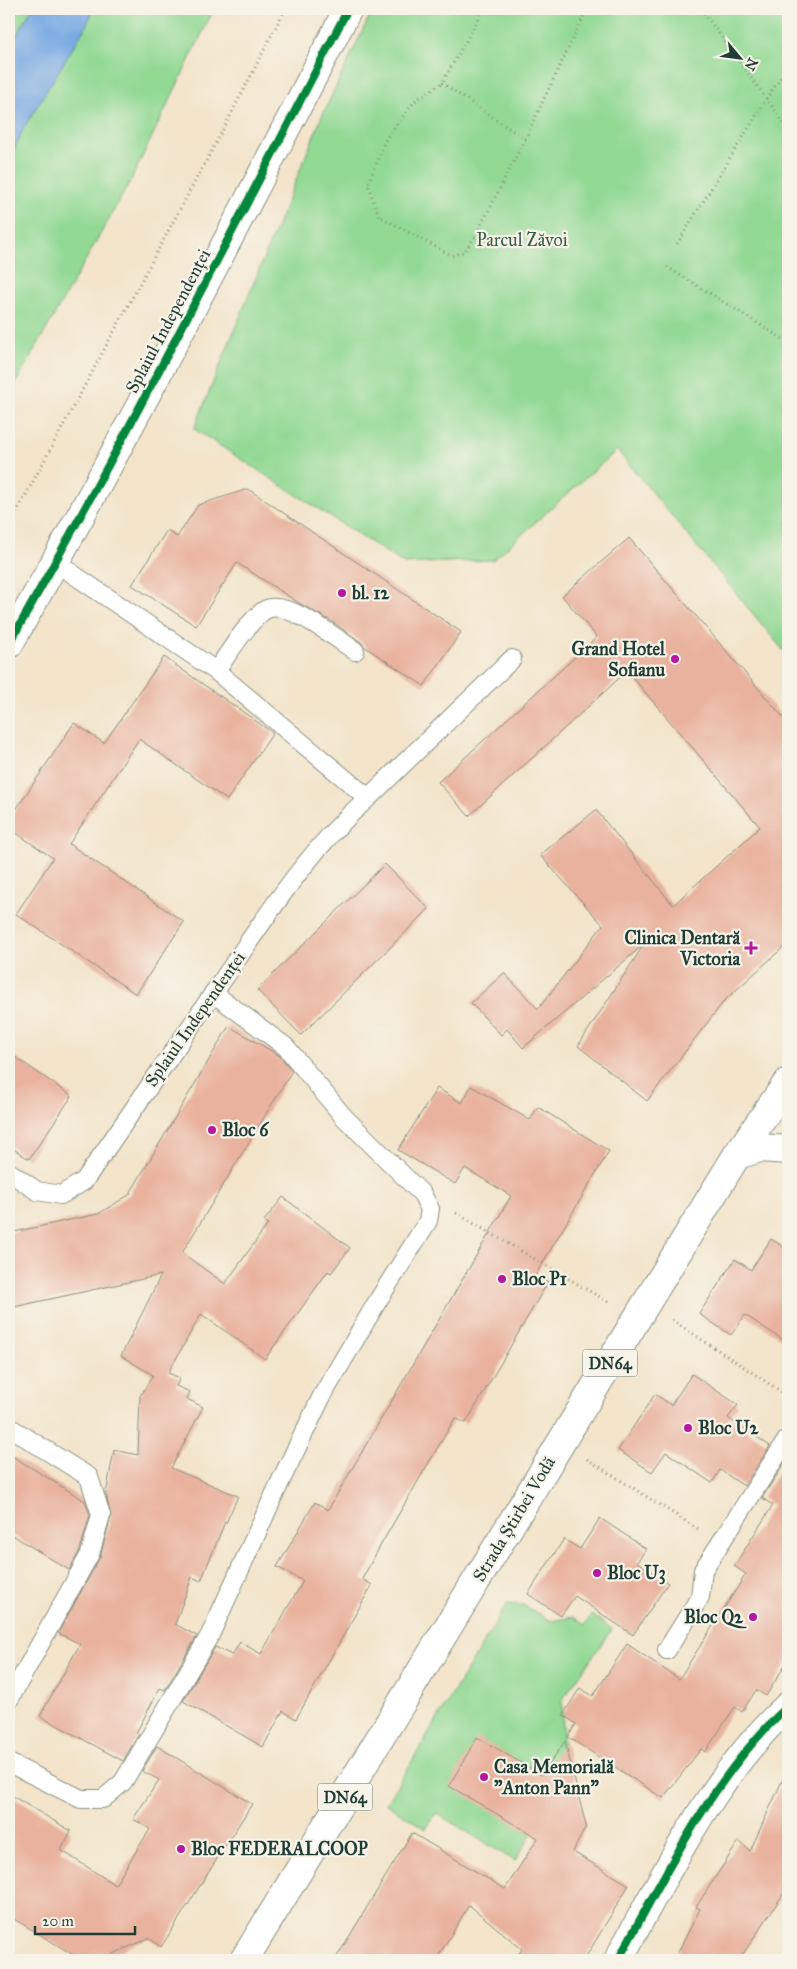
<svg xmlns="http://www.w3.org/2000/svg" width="797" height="1969" font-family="'IM FELL Great Primer',serif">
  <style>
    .green { fill: #92d994; stroke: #588b64 }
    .water { fill: #77a9e3; stroke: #4b738c }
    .building { fill: #e9b29e }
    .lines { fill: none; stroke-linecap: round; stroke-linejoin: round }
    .service-casing { stroke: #89907f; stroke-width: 20 }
    .minor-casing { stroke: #89907f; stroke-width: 30 }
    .tertiary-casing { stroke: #89907f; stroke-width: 30 }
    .primary-casing { stroke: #89907f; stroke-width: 30 }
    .path { stroke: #89907f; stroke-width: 3; stroke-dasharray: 1 4; stroke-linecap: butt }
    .service { stroke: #fff; stroke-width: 18 }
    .minor { stroke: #fff; stroke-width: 28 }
    .tertiary { stroke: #fff; stroke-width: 28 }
    .primary { stroke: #fff; stroke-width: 28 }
    .cycleway-casing { stroke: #f7f3e8; stroke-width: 11 }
    .cycleway { stroke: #00873e; stroke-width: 8 }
    .poi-dot { fill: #b5179e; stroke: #f7f3e8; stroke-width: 2 }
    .labels { text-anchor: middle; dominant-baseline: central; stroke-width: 4.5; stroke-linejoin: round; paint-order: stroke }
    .shield { fill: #f7f3e8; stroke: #60746a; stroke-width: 1 }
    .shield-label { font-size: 16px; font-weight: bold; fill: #1f3d34 }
    .park-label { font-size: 18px; fill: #365c47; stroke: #f7f3e8 }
    .street-label { font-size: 18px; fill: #1f3d34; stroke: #f7f3e8 }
    .poi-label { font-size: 18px; font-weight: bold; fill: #1f3d34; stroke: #f7f3e8; text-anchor: start }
  </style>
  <rect width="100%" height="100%" fill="#f7f3e8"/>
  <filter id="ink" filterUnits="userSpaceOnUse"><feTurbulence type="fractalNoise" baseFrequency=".02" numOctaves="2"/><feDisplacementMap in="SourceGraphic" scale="10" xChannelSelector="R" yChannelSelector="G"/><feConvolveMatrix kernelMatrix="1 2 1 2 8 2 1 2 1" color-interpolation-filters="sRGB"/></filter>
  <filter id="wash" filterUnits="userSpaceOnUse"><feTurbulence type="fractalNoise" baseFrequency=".0096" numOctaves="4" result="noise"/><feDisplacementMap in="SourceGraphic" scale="20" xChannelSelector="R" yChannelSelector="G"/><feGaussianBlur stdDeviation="1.12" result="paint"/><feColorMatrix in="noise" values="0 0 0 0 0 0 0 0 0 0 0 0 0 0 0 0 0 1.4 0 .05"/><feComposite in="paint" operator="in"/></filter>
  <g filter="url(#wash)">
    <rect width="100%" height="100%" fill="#f3e4ca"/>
    <path class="green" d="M9,9H32L9,48Z
      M94,9H214L131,180L9,395V162L23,129L85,28Z
      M373,9H788V656L617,450L493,560L404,564L194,429L322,116Z
      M507,1604L523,1605L551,1621L573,1617L585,1625L592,1615L612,1629L562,1700L565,1778L515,1861L436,1813L426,1829L386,1804Z"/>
    <path class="water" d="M32,9H94L85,28L23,129L9,162V48Z"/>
    <g id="blocks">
      <path class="building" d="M248,489L461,632L424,686L365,647L361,642L331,621L299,603L237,563L196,626L132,585L167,530L177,537L198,505Z
        M629,538L788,723V943L724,1001L647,1101L578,1046L643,946H642L523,1048L507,1029L501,1035L471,1003L504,973L538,1009L603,925L540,855L596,810L673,905L760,827L627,671L469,816L438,782L597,637L562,596Z
        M164,657L273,733L227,800L139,739L69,844L184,922L136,994L16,914L53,858L9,828V820L74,723L104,743Z
        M385,864L429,909L301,1035L257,990Z
        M229,1026L280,1056L292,1071L182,1253L225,1284L268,1224L264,1221L283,1197L350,1248L331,1273L328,1271L265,1359L201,1314L168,1373L180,1378L176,1386L190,1392L187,1399L203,1407L171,1468L238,1496L226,1523L225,1522L201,1581L192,1577L175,1624L197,1636L165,1690L160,1688L136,1733L139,1734L123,1761L40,1716L80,1644L58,1633L100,1557L111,1517L106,1494L114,1450L138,1455L140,1396L153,1375L121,1356L161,1275L9,1308V1233L98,1214L129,1195Z
        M9,1053L72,1096L29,1159L9,1146Z
        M471,1086L530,1120L538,1107L609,1151L535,1276L548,1282L466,1423L455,1418L383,1541L362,1579L372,1585L296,1719L283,1711L263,1747L183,1701L215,1647L232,1655L240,1642L261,1654L303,1581L277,1567L315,1502L328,1510L511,1196L465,1168L455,1184L398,1150L437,1088L462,1103Z
        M771,1239L788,1250V1343L745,1315L731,1335L699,1314L735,1259L751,1270Z
        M692,1374L738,1405L728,1418L770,1446L744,1486L720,1470L712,1483L666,1452L652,1472L618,1450L655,1394L671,1405Z
        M9,1454L85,1501L90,1515L80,1550L69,1570L9,1533Z
        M788,1458V1660L766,1696L756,1690L742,1712L735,1707L705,1752L701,1749L663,1798L568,1737L576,1724L563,1715L580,1688L593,1696L627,1644L679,1679L746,1574L734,1566L773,1505L762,1498Z
        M600,1518L646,1549L637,1562L668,1583L633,1635L575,1596L561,1616L528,1594L564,1539L580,1549Z
        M477,1737L542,1775L565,1741L586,1826L573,1852L629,1885L584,1960H515L522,1949L469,1905L436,1960H335L412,1833L505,1889L538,1838L449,1786Z
        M157,1746L252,1804L161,1947L149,1938L99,1960H82L9,1916V1794L71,1831L61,1850L115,1885L150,1829L133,1819L159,1780L142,1771Z
        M788,1768V1887L739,1960H674L700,1909L696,1907L739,1841L750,1851Z"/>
    </g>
  </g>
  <g filter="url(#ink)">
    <use href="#blocks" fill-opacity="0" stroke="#89907f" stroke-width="1"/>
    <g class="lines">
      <g class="service-casing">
        <path id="service" d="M55,562L216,671L368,798
          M216,671C227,656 251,616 267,609C288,600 337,639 355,651
          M9,1172L37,1191L61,1195L84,1181C130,1114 176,1048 222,981C266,917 308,850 368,798L512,659
          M9,1427L89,1477L101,1515L90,1554L9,1700
          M667,1650L700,1597L703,1570L788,1438
          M9,1763L81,1799H103L123,1782L210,1635L282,1478L322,1396L377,1302L428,1221L430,1209L422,1194L343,1116L286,1047L213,993"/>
      </g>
      <g class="minor-casing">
        <path id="minor" d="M737,1155L760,1148L788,1150
          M618,1960C667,1872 713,1775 788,1706"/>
      </g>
      <g class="tertiary-casing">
        <path id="tertiary" d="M9,644C128,435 237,222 348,9"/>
      </g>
      <g class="primary-casing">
        <path id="primary" d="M244,1960L737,1155L788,1082"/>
      </g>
      <path class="path" d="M701,9L788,128
        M442,83L525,139L476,235L465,251L452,256L379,216L368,185L386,138L415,101L442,83L484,9
        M525,139L587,9
        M677,244L767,98L788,67
        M667,267L788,342
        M9,526L226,124L285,9
        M456,1213L610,1303
        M672,1320L788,1396
        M587,1459L698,1529"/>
      <use href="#service" class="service"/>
      <use href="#minor" class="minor"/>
      <use href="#tertiary" class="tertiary"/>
      <use href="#primary" class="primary"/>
      <g class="cycleway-casing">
        <path id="cycleway" d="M9,644C128,435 237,222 348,9
          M618,1960C667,1872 713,1775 788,1706"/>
      </g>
      <use href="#cycleway" class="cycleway"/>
    </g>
  </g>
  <g class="poi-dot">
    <circle cx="342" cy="593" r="5"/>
    <circle cx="675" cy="659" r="5"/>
    <path d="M748.5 940.5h5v5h5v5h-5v5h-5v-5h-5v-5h5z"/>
    <circle cx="212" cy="1130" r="5"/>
    <circle cx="502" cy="1279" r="5"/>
    <circle cx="688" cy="1428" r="5"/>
    <circle cx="597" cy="1573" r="5"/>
    <circle cx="753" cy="1617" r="5"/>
    <circle cx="484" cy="1777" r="5"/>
    <circle cx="181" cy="1849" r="5"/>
  </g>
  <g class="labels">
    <g class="shield">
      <rect x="582.5" y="1349.5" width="55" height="27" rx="4"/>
      <rect x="317.5" y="1783.5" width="55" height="27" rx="4"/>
    </g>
    <g class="shield-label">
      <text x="610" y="1363">DN64</text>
      <text x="345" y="1797">DN64</text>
    </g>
    <g class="park-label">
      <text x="522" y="240">Parcul Zăvoi</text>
    </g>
    <g class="street-label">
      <text transform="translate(168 321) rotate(-62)">Splaiul Independenței</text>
      <text transform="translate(195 1019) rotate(-55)">Splaiul Independenței</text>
      <text transform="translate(514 1519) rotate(-59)">Strada Știrbei Vodă</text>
    </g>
    <g class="poi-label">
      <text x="352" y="593">bl. 12</text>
      <text x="665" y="649" text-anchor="end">Grand Hotel<tspan x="665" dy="21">Sofianu</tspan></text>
      <text x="740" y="938" text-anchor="end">Clinica Dentară<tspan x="740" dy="21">Victoria</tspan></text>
      <text x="222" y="1130">Bloc 6</text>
      <text x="512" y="1279">Bloc P1</text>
      <text x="698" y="1428">Bloc U2</text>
      <text x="607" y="1573">Bloc U3</text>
      <text x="743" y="1617" text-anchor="end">Bloc Q2</text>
      <text x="494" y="1767">Casa Memorială<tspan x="494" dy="21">"Anton Pann"</tspan></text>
      <text x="191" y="1849">Bloc FEDERALCOOP</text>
    </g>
  </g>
  <rect width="797" height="1969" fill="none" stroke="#f7f3e8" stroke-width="30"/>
  <g transform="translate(740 58) rotate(119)" stroke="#f7f3e8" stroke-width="4" paint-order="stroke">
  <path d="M0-4L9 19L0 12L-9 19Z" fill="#1f3d34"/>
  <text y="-8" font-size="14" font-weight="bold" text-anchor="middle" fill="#1f3d34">N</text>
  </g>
  <path d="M35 1926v8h100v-8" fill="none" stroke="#1f3d34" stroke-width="2.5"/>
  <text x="42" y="1926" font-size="15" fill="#1f3d34" stroke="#f7f3e8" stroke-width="4" paint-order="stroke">20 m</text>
</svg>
